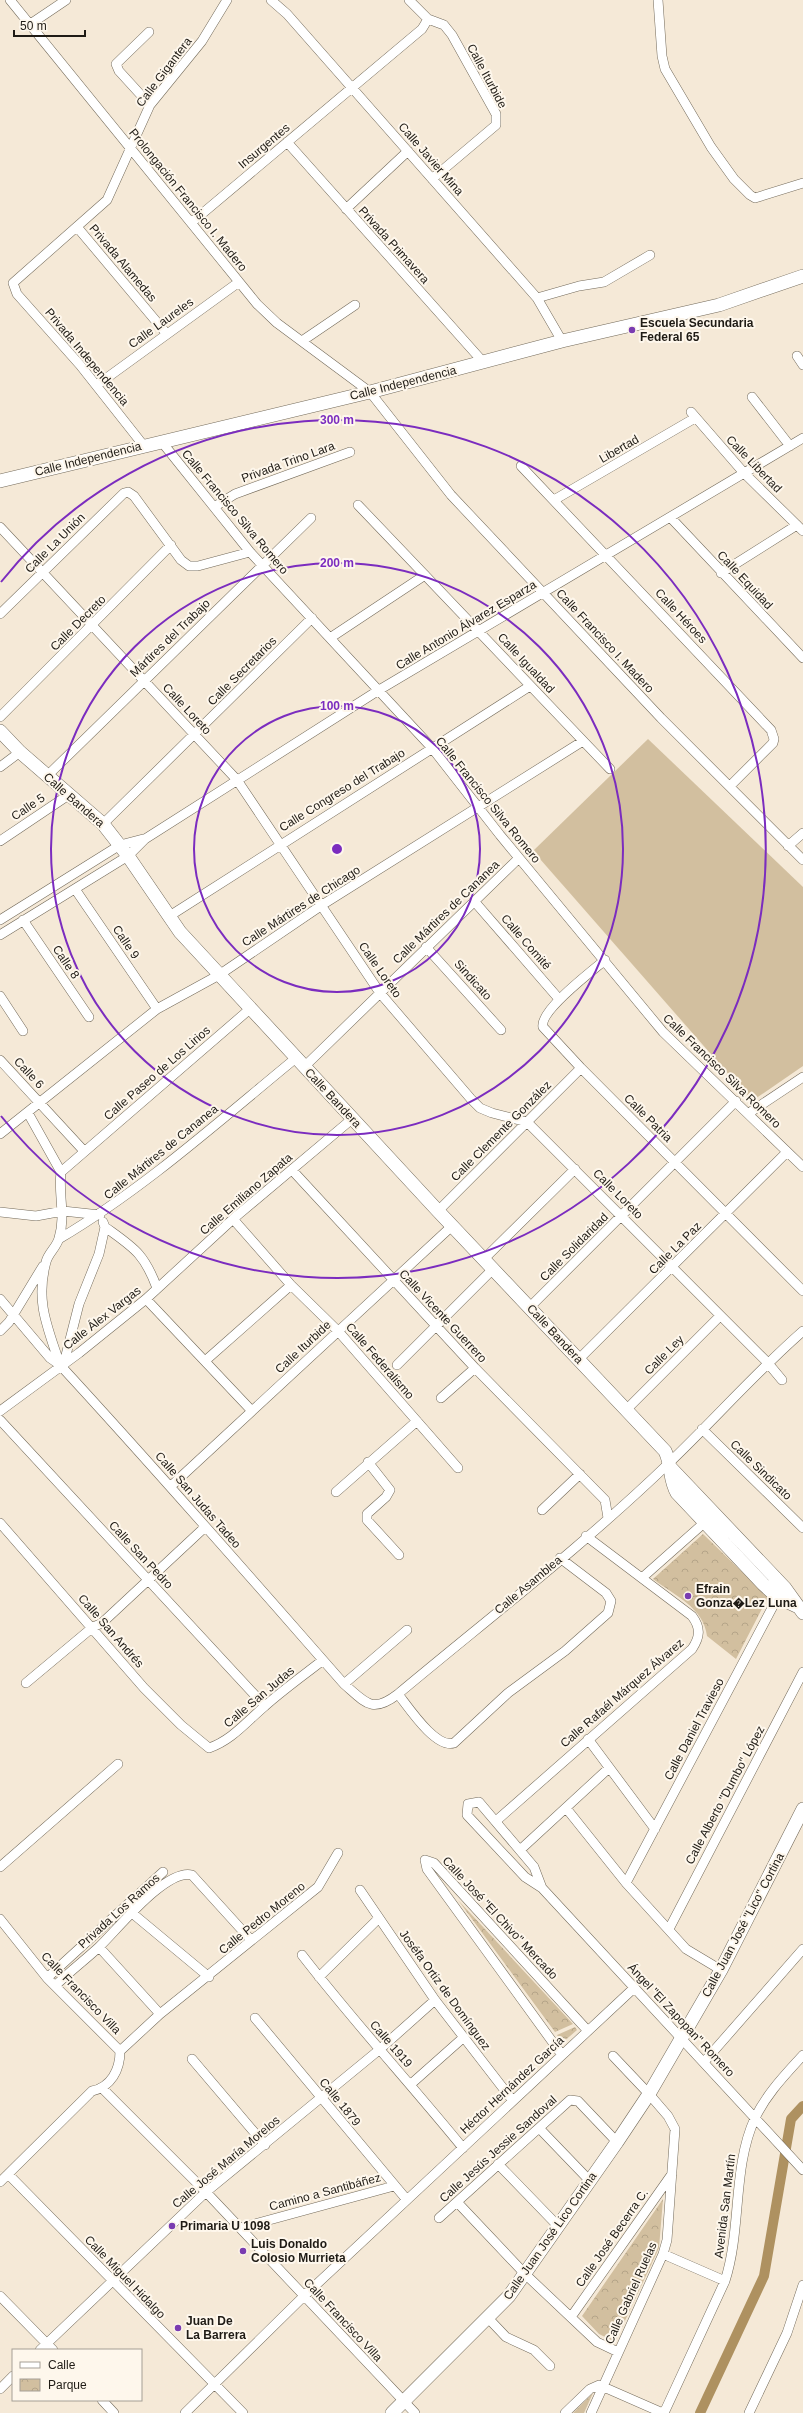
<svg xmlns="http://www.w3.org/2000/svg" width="803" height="2413" font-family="Arial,sans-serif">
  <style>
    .grass { fill: #d2bf9f }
    .park { fill: url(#park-crowns) }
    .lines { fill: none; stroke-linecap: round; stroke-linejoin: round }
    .canal { stroke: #ae9160; stroke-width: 10 }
    .street-casing { stroke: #736a5a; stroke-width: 10 }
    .secondary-casing { stroke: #736a5a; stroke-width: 14 }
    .street { stroke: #fff; stroke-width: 9 }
    .secondary { stroke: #fff; stroke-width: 13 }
    .ring { fill: none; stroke: #7b2cbf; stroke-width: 2 }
    .poi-dot { fill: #7a3cb1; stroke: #fef7ec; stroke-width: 1.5 }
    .labels { text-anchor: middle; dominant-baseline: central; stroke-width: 4; stroke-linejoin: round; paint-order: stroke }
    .street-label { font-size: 12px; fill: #1f1b15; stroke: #fef7ec }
    .poi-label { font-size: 12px; font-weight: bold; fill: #1f1b15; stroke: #fef7ec; text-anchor: start }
    .centre { fill: #7b2cbf; stroke: #fef7ec; stroke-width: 2 }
    .ring-label { font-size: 12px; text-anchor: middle; font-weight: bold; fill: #7b2cbf; stroke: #fef7ec; stroke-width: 4; stroke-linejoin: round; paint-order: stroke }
  </style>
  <defs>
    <pattern id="park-crowns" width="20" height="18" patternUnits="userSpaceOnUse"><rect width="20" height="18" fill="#d2bf9f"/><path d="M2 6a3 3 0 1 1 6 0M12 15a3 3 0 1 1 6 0" fill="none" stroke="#b4a488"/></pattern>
  </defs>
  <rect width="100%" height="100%" fill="#f5e9d7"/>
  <path class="grass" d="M648,739L803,887V1066L752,1101L533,851Z"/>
  <path class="park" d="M703,1534L768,1597L736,1659L707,1636C704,1608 674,1595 653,1579Z
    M458,1900L573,2024L555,2032Z
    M575,2027L577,2030L562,2043L557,2035Z
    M663,2199L659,2248L615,2342L599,2334L582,2316Z
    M593,2393L584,2413H573Z"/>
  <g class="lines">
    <path class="canal" d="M700,2413L764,2276L791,2119L803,2106"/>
    <g class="street-casing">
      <path id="street" d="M10,0L257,304L277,323L370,392L451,495L661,718L803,860
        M271,0L287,14L537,298L562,341
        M409,0L428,19
        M658,0L662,56L665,69L711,147L734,179L750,195L755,198L803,183
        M428,19L444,25L452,35L496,114V125L432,179
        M29,25L66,0
        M149,32L116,64L119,71L150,105
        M287,142L484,363
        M346,209L408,151
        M191,223L422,29L428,19
        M77,227L166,333
        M537,298L579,286L604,282L650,255
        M302,341L355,305
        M797,356L803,365
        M97,385L239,282
        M752,397L790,446
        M691,412L744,473L803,531
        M161,441L250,552L432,748L500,835L663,1032L803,1167
        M144,446L80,365L17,294L13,283L107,200L150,105L202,41L227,0
        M521,466L771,730L774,739L773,743L730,786
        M554,500L695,418
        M358,505L610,769
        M214,507L235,494L350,452
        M671,518L803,658
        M0,527L237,780L380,993L471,1099L480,1108L492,1113L527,1122L767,1362L782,1380
        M721,573L797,525
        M0,614L124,493L128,492L134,496L181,560L189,566H198L250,552
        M330,638L425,575
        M0,717L171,545
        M0,767L20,752
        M47,776L311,518
        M103,824L312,618
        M0,841L70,794
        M788,846L803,833
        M75,889L157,1009
        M474,901L559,999
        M168,917L530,686
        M0,920L120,845L143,839
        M23,920L89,1017
        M0,935L128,856L145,839L379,690L803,438
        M426,947L501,1030
        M605,960C592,971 539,1011 543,1027L581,1068L803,1291
        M0,996L23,1031
        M0,1060L84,1151
        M304,1067L519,858
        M28,1113L61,1172
        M749,1113L803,1077
        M0,1134L157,1009L219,975L322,905L583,741
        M292,1170L475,1368L605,1500L608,1518
        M438,1211L581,1068
        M0,1212L36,1216L63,1211L100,1215
        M233,1219L291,1285L338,1331L458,1468
        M103,1222L105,1227C134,1248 144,1253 157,1288
        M59,1239C145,1188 219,1121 296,1058
        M484,1259L575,1169
        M0,1299L50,1358L60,1365C157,1470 250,1577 344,1684C366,1703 372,1714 398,1694C489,1618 584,1545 669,1463C715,1419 756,1372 803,1331
        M146,1299L251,1410
        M530,1307L736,1101
        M0,1331L9,1322L43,1266
        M579,1359L787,1152
        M205,1361L291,1285
        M64,1363L79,1304L99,1254L105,1227
        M60,1365C48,1328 35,1302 46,1262C48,1253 57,1247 59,1238C66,1216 58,1194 61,1172L251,1008
        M397,1365L493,1269
        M441,1398L475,1368
        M626,1410L720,1316
        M0,1411L79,1353L146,1299L233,1219L352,1119
        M0,1420L265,1706
        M702,1429L803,1528
        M368,1462L390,1490L386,1497L367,1514V1520L399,1555
        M171,1486L452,1226
        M336,1492L417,1421
        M542,1510L580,1474
        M0,1523L144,1688L181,1725L209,1748C232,1740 246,1722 265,1706C283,1690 304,1675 323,1660
        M643,1577L704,1523
        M26,1683L93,1627L102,1623L204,1528
        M344,1684L407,1630
        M398,1694C409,1708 436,1749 454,1743L508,1693L565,1651L608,1613L611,1601L606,1593L560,1558
        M588,1739L655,1829
        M566,1808L626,1883L686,1949L721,1970
        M496,1821L692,1649C700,1637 701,1628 692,1616L586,1536
        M520,1850L609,1768
        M0,1867L118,1764
        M626,1883L780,1593
        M542,1888L534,1867L479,1802L468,1804L467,1815L525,1877L542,1888L803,2170
        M360,1890L435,2000L513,2101
        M132,1913L209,1977
        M0,1919L47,1978L120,2051C120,2070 111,2087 92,2091L0,2182
        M669,1929L803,1672
        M99,1947L160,2014L120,2051
        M302,1955C353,2021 410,2083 463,2148
        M319,1977L378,1919
        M47,1978L163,1872
        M55,1986C69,1972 85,1960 99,1947C117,1930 166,1868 192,1875L251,1940
        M160,2014L318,1887L338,1853
        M255,2018L407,2200
        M562,2055L427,1869L425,1860L434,1863L588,2031
        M192,2059L265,2145
        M704,2062L803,1949
        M411,2084L464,2037
        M103,2089L206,2192L415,2413
        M539,2128L589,2180
        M498,2164L558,2226
        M8,2174L243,2413
        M457,2202L525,2274L597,2342L618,2352
        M439,2218L570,2100L578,2101L617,2142
        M240,2228L394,2186
        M663,2254L725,2281
        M0,2296L53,2350
        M571,2317L672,2174
        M488,2318L506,2337L534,2350L550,2366
        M40,2350L206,2192L379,2050L435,2000
        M0,2389L13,2376
        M102,2400L114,2413
        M185,2413L304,2296L634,1988
        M565,2413L590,2389L599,2385L663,2413
        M591,2413L663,2254L667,2240L675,2129L668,2116L649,2094L613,2056
        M664,2413L725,2281C742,2228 732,2168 755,2118C767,2093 786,2074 803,2055
        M749,2413L787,2333L803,2285"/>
    </g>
    <g class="secondary-casing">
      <path id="secondary" d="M0,481L370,392L562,341L719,305L803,276
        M0,731L20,752L103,824L128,856L180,932L438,1211L665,1451C672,1465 669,1480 677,1493L763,1584L777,1597L796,1606
        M670,1467L785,1588L803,1613
        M392,2413L509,2296L617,2142L649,2094L721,1970L803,1809"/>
    </g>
    <use href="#street" class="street"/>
    <use href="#secondary" class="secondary"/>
  </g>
  <g class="ring">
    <circle cx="337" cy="849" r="143"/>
    <circle cx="337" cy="849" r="286"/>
    <path d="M1 582A429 429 0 1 1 1 1116"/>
  </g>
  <g class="poi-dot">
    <circle cx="632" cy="330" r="4"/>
    <circle cx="688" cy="1596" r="4"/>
    <circle cx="172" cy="2226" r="4"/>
    <circle cx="243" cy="2251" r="4"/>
    <circle cx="178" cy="2328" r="4"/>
  </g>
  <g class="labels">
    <g class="street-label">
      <text transform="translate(164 72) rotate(-53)">Calle Gigantera</text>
      <text transform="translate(487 76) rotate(62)">Calle Iturbide</text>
      <text transform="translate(264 146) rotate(-40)">Insurgentes</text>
      <text transform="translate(431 159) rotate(49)">Calle Javier Mina</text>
      <text transform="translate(188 200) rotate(51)">Prolongación Francisco I. Madero</text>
      <text transform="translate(394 245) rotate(48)">Privada Primavera</text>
      <text transform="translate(123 263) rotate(50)">Privada Alamedas</text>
      <text transform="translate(161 323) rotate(-36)">Calle Laureles</text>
      <text transform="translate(87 357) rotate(50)">Privada Independencia</text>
      <text transform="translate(403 383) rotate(-14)">Calle Independencia</text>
      <text transform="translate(619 449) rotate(-30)">Libertad</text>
      <text transform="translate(88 459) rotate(-14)">Calle Independencia</text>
      <text transform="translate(288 462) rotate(-20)">Privada Trino Lara</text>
      <text transform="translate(754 464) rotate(46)">Calle Libertad</text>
      <text transform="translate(235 512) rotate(50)">Calle Francisco Silva Romero</text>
      <text transform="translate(55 543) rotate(-45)">Calle La Unión</text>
      <text transform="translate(745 580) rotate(47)">Calle Equidad</text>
      <text transform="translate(681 616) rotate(47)">Calle Héroes</text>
      <text transform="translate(78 623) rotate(-45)">Calle Decreto</text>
      <text transform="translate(466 625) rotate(-31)">Calle Antonio Álvarez Esparza</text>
      <text transform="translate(170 638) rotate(-44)">Mártires del Trabajo</text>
      <text transform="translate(605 641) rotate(47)">Calle Francisco I. Madero</text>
      <text transform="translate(526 663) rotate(47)">Calle Igualdad</text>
      <text transform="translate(242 671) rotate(-45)">Calle Secretarios</text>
      <text transform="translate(187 709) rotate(47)">Calle Loreto</text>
      <text transform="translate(342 790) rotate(-32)">Calle Congreso del Trabajo</text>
      <text transform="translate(74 800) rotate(41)">Calle Bandera</text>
      <text transform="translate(488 800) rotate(51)">Calle Francisco Silva Romero</text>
      <text transform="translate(28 807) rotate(-34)">Calle 5</text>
      <text transform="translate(301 906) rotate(-33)">Calle Mártires de Chicago</text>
      <text transform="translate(446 912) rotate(-44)">Calle Mártires de Cananea</text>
      <text transform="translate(126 942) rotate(56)">Calle 9</text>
      <text transform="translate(526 942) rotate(49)">Calle Comité</text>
      <text transform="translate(66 962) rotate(56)">Calle 8</text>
      <text transform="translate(380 970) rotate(55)">Calle Loreto</text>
      <text transform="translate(473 980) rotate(48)">Sindicato</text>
      <text transform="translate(722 1071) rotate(44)">Calle Francisco Silva Romero</text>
      <text transform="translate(29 1073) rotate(47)">Calle 6</text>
      <text transform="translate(157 1073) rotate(-41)">Calle Paseo de Los Lirios</text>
      <text transform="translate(333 1098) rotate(47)">Calle Bandera</text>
      <text transform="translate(648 1118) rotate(45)">Calle Patria</text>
      <text transform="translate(501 1131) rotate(-45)">Calle Clemente González</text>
      <text transform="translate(161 1152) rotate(-39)">Calle Mártires de Cananea</text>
      <text transform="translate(246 1194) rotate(-41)">Calle Emiliano Zapata</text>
      <text transform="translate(618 1194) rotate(45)">Calle Loreto</text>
      <text transform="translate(574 1247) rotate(-45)">Calle Solidaridad</text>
      <text transform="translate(675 1248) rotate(-45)">Calle La Paz</text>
      <text transform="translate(443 1316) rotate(47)">Calle Vicente Guerrero</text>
      <text transform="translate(102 1318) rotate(-38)">Calle Álex Vargas</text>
      <text transform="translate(555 1334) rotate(47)">Calle Bandera</text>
      <text transform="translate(303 1347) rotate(-43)">Calle Iturbide</text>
      <text transform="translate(664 1355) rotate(-45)">Calle Ley</text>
      <text transform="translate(380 1361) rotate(49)">Calle Federalismo</text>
      <text transform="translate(761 1470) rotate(44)">Calle Sindicato</text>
      <text transform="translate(198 1500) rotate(49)">Calle San Judas Tadeo</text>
      <text transform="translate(141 1555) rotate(47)">Calle San Pedro</text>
      <text transform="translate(528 1585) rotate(-40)">Calle Asamblea</text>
      <text transform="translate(111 1631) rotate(49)">Calle San Andrés</text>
      <text transform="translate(622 1693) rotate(-41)">Calle Rafaél Márquez Álvarez</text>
      <text transform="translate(259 1697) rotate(-40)">Calle San Judas</text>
      <text transform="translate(694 1729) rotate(-62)">Calle Daniel Travieso</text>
      <text transform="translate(725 1795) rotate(-62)">Calle Alberto "Dumbo" López</text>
      <text transform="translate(119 1911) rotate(-42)">Privada Los Ramos</text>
      <text transform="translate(262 1918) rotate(-39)">Calle Pedro Moreno</text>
      <text transform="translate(500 1918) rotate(47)">Calle José "El Chivo" Mercado</text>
      <text transform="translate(743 1925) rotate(-62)">Calle Juan José "Lico" Cortina</text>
      <text transform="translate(445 1990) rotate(54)">Joséfa Ortiz de Domínguez</text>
      <text transform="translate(81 1993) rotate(46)">Calle Francisco Villa</text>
      <text transform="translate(681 2020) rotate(47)">Ángel "El Zapopan" Romero</text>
      <text transform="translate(391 2044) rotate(49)">Calle 1919</text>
      <text transform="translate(512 2085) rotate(-43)">Héctor Hernández García</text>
      <text transform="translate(340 2102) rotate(51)">Calle 1879</text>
      <text transform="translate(498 2149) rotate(-42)">Calle Jesús Jessie Sandoval</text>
      <text transform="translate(226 2162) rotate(-40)">Calle José María Morelos</text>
      <text transform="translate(325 2192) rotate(-15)">Camino a Santibáñez</text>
      <text transform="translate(725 2206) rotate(-83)">Avenida San Martín</text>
      <text transform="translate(550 2236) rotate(-55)">Calle Juan José Lico Cortina</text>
      <text transform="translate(612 2238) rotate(-55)">Calle José Becerra C.</text>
      <text transform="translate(125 2277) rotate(46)">Calle Miguel Hidalgo</text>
      <text transform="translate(631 2293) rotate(-66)">Calle Gabriel Ruelas</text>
      <text transform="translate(343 2320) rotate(47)">Calle Francisco Villa</text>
    </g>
    <g class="poi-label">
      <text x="640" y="323">Escuela Secundaria<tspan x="640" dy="14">Federal 65</tspan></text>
      <text x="696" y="1589">Efrain<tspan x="696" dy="14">Gonza�Lez Luna</tspan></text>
      <text x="180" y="2226">Primaria U 1098</text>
      <text x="251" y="2244">Luis Donaldo<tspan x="251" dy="14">Colosio Murrieta</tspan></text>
      <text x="186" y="2321">Juan De<tspan x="186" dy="14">La Barrera</tspan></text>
    </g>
  </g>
  <circle cx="337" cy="849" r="6" class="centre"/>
  <g class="ring-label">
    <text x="337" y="424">300 m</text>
    <text x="337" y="567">200 m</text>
    <text x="337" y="710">100 m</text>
  </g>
  <rect x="12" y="2349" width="130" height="52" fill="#fef7ec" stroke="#a59f96"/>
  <rect x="20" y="2362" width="20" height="6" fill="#ffffff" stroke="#a59f96"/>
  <text x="48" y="2369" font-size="12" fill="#1f1b15">Calle</text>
  <rect x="20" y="2379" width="20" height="12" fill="url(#park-crowns)" stroke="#a59f96"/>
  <text x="48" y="2389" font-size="12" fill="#1f1b15">Parque</text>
  <path d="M14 30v6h71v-6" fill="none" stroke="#1f1b15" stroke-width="2"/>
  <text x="20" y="30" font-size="12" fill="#1f1b15" stroke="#fef7ec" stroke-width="3" paint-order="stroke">50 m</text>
</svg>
